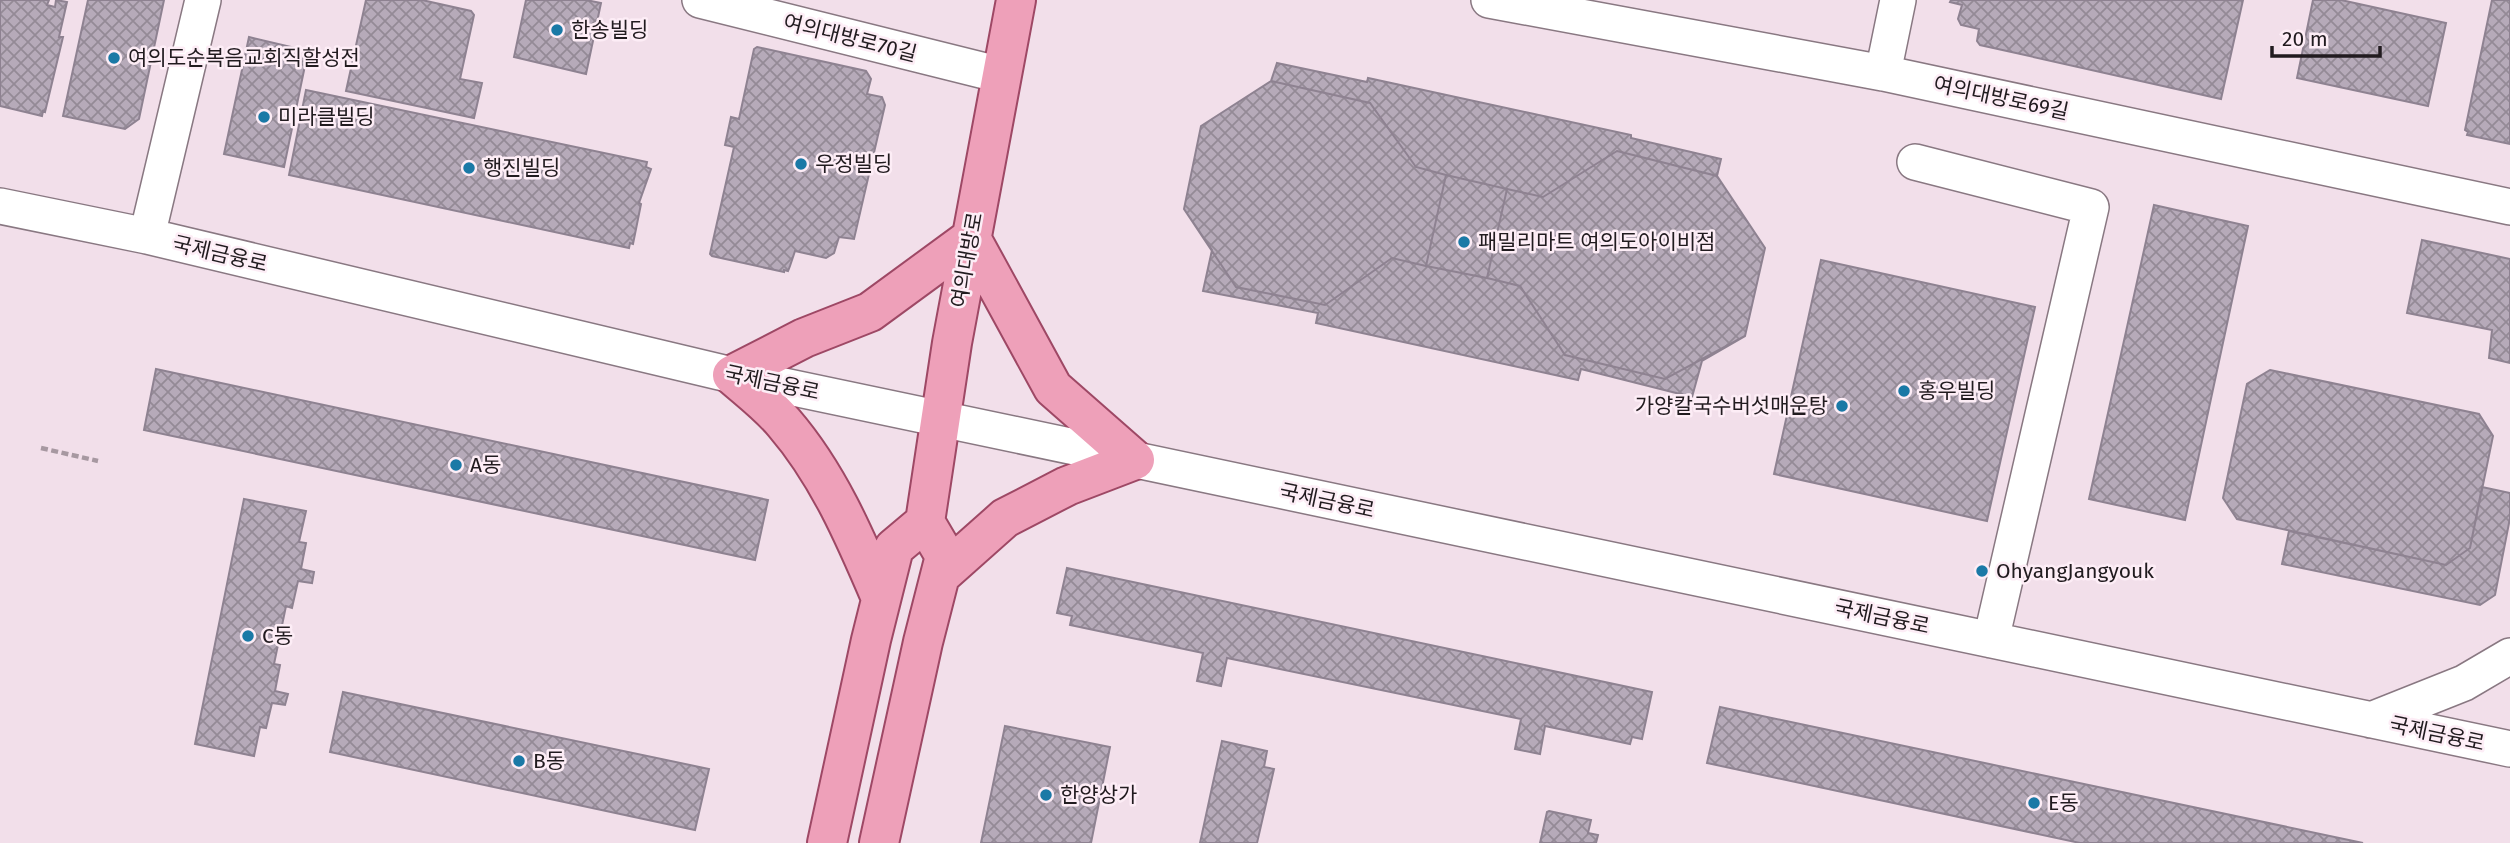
<svg xmlns="http://www.w3.org/2000/svg" width="2510" height="843" font-family="'Fira Sans','Noto Sans KR',sans-serif">
  <style>
    .building { fill: url(#building-cross-hatch); stroke: #8e8291; stroke-width: 2 }
    .lines { fill: none; stroke-linecap: round; stroke-linejoin: round }
    .minor-casing { stroke: #897882; stroke-width: 38 }
    .major-casing { stroke: #9e4865; stroke-width: 42 }
    .path { stroke: #a798a1; stroke-width: 4.5; stroke-dasharray: 7 3.5; stroke-linecap: butt }
    .minor { stroke: #fff; stroke-width: 35 }
    .major { stroke: #eea0b9; stroke-width: 38 }
    .poi-dot { fill: #1a79a6; stroke: #fdedf6; stroke-width: 2.5 }
    .labels { text-anchor: middle; dominant-baseline: central; stroke-width: 5; stroke-linejoin: round; paint-order: stroke }
    .poi-label { font-size: 21px; fill: #211b1f; stroke: #fdedf6; text-anchor: start }
    .street-label { font-size: 21px; fill: #211b1f; stroke: #fdedf6 }
  </style>
  <defs>
    <pattern id="building-cross-hatch" width="8" height="8" patternUnits="userSpaceOnUse" patternTransform="scale(1.75)"><rect width="8" height="8" fill="#b6aab9"/><path d="M0 0l8 8M0 8l8-8" fill="none" stroke="#948a96"/></pattern>
  </defs>
  <rect width="100%" height="100%" fill="#f2dfea"/>
  <path class="building" d="M0,0H49L47,5L55,7L56,0L67,2L59,37H63L45,112L43,111L42,116L0,106Z
    M88,0H164L139,119L125,129L63,116Z
    M366,0H422L471,11L474,15L460,79L482,83L474,118L346,91Z
    M526,0H586L601,3L586,74L514,57Z
    M1951,0H2243L2221,99L1980,45L1977,41L1979,29L1961,25L1958,19L1962,5L1950,2Z
    M2313,0H2341L2446,23L2428,106L2297,78Z
    M2492,0H2510V144L2467,135L2468,132L2465,130Z
    M249,37L308,51L284,167L224,154Z
    M757,47L866,71L871,79L867,94L882,97L885,105L854,239L839,237L834,253L826,258L795,251L790,266L788,271L784,270V272L712,256L710,254L734,147L725,145L731,117L739,119L754,49Z
    M1277,63L1367,82L1368,78L1631,135V138L1721,159L1717,176L1765,248L1745,336L1702,361L1692,397L1581,369L1578,380L1316,323L1318,313L1203,291L1212,250L1184,209L1201,126L1271,81Z
    M1271,81L1370,103L1416,167L1446,175L1426,266L1392,258L1325,305L1236,287L1184,209L1201,126Z
    M306,90L647,162L646,167L651,169L639,203L641,204L633,244L630,243L629,248L289,175Z
    M1617,151L1717,176L1765,248L1745,336L1665,379L1565,355L1520,286L1487,278L1507,189L1543,197Z
    M1446,175L1507,189L1487,278L1426,266Z
    M2154,205L2248,226L2185,520L2089,499Z
    M2422,240L2510,259V363L2489,358L2492,330L2407,313Z
    M1821,260L2035,307L1987,521L1774,474Z
    M156,369L768,500L755,560L144,430Z
    M2270,370L2479,414L2493,436L2470,548L2446,565L2237,519L2223,498L2247,384Z
    M2482,487L2510,493V518L2495,595L2480,605L2282,564L2289,531L2446,565L2470,548Z
    M244,499L306,511L299,542L306,543L301,569L314,572L312,583L298,581L292,608L286,606L274,664L280,665L275,691L288,694L285,705L272,703L266,728L260,727L254,756L195,744Z
    M1067,568L1652,692L1642,739L1632,737L1630,744L1545,726L1540,754L1515,749L1521,719L1227,658L1221,686L1197,681L1203,653L1070,625L1072,616L1057,613Z
    M343,692L709,769L695,830L330,752Z
    M1720,707L2363,843H2080L1707,763Z
    M1005,726L1110,747L1091,843H981Z
    M1222,741L1267,751L1264,767L1274,769L1257,843H1200Z
    M1549,811L1591,820L1588,833L1598,835L1596,843H1540L1547,812Z"/>
  <g class="lines">
    <g class="minor-casing">
      <path id="minor" d="M700,0L1001,75
        M1489,0L1883,73L2510,207
        M1883,73L1898,0
        M1915,162L2091,207L1991,640
        M0,206L147,236L732,375L2510,749
        M147,236L203,0
        M2371,720L2464,683L2510,656"/>
    </g>
    <g class="major-casing">
      <path id="major" d="M881,598C855,537 828,474 784,423C769,405 749,390 732,375L804,338L870,312L971,238L1053,388L1135,460L1067,486L1005,518L942,574
        M827,843L871,640L894,548L925,522
        M879,843L923,642L945,556L925,522L952,343L1016,0"/>
    </g>
    <path class="path" d="M41,448L98,461"/>
    <use href="#minor" class="minor"/>
    <use href="#major" class="major"/>
  </g>
  <g class="poi-dot">
    <circle cx="557" cy="30" r="7"/>
    <circle cx="114" cy="58" r="7"/>
    <circle cx="264" cy="117" r="7"/>
    <circle cx="801" cy="164" r="7"/>
    <circle cx="469" cy="168" r="7"/>
    <circle cx="1464" cy="242" r="7"/>
    <circle cx="1904" cy="391" r="7"/>
    <circle cx="1842" cy="406" r="7"/>
    <circle cx="456" cy="465" r="7"/>
    <circle cx="1982" cy="571" r="7"/>
    <circle cx="248" cy="636" r="7"/>
    <circle cx="519" cy="761" r="7"/>
    <circle cx="1046" cy="795" r="7"/>
    <circle cx="2034" cy="803" r="7"/>
  </g>
  <g class="labels">
    <g class="poi-label">
      <text x="571" y="30">한송빌딩</text>
      <text x="128" y="58">여의도순복음교회직할성전</text>
      <text x="278" y="117">미라클빌딩</text>
      <text x="815" y="164">우정빌딩</text>
      <text x="483" y="168">행진빌딩</text>
      <text x="1478" y="242">패밀리마트 여의도아이비점</text>
      <text x="1918" y="391">홍우빌딩</text>
      <text x="1828" y="406" text-anchor="end">가양칼국수버섯매운탕</text>
      <text x="470" y="465">A동</text>
      <text x="1996" y="571">OhyangJangyouk</text>
      <text x="262" y="636">C동</text>
      <text x="533" y="761">B동</text>
      <text x="1060" y="795">한양상가</text>
      <text x="2048" y="803">E동</text>
    </g>
    <g class="street-label">
      <text transform="translate(850 38) rotate(14)">여의대방로70길</text>
      <text transform="translate(2001 98) rotate(12)">여의대방로69길</text>
      <text transform="translate(220 254) rotate(13)">국제금융로</text>
      <text transform="translate(967 260) rotate(-80)">여의대방로</text>
      <text transform="translate(772 383) rotate(12)">국제금융로</text>
      <text transform="translate(1327 501) rotate(12)">국제금융로</text>
      <text transform="translate(1882 617) rotate(12)">국제금융로</text>
      <text transform="translate(2437 734) rotate(12)">국제금융로</text>
    </g>
  </g>
  <path d="M2272 46v10h108v-10" fill="none" stroke="#211b1f" stroke-width="3.5"/>
  <text x="2282" y="46" font-size="21" fill="#211b1f" stroke="#fdedf6" stroke-width="5" paint-order="stroke">20 m</text>
</svg>
